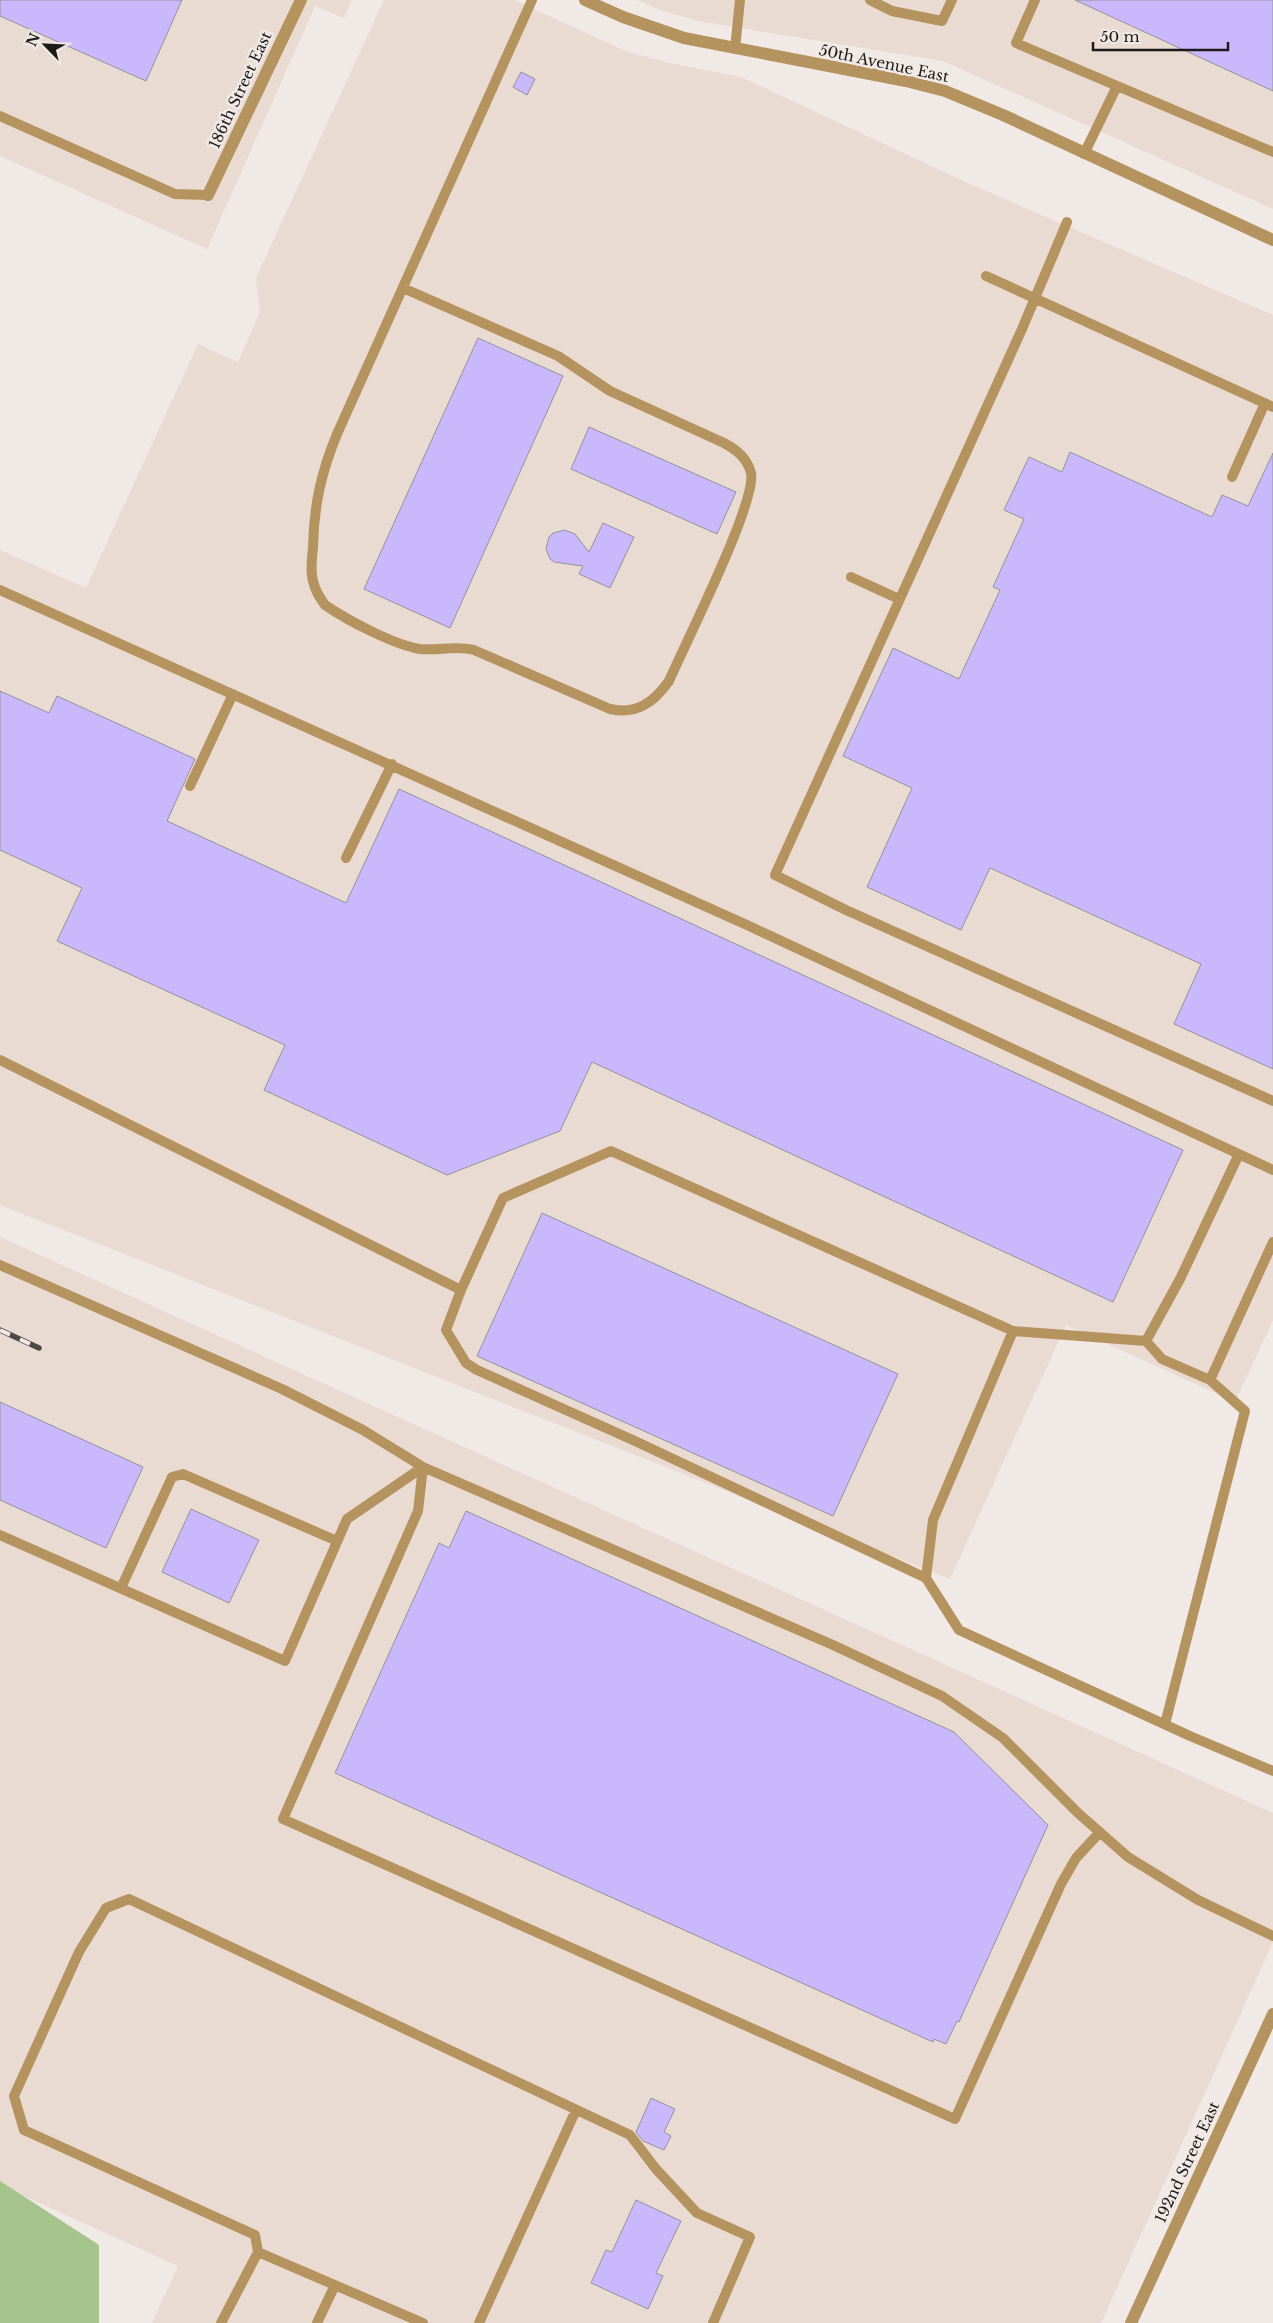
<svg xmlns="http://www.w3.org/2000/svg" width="1273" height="2323" font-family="'Libre Baskerville',serif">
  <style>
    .built { fill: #e9dad2 }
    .green { fill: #a4c48c }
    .building { fill: #c9b9fc; stroke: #939299 }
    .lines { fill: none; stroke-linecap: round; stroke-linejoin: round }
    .service { stroke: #b4935e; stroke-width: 10 }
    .minor { stroke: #b4935e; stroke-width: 12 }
    .tertiary { stroke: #b4935e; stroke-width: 12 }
    .rail-casing { stroke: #4c4846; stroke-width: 5.5 }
    .rail { stroke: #f0e9e5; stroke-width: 4; stroke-dasharray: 11; stroke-linecap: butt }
    .labels { text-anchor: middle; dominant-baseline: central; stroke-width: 5; stroke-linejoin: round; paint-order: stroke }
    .street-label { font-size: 15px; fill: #1d1a19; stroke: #f0e9e5 }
  </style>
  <rect width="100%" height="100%" fill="#f0e9e5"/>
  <path class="built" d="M0,0H352L344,18L315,6L207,249L0,156Z
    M384,0H514L628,52L669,63L741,77L972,185L1273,315V1320L1235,1402L1066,1325L950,1579L0,1205V550L86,588L198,344L238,362L260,313L256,278Z
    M637,0H1273V209L943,61L698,21L660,10Z
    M0,1237L1273,1813V1942L1101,2323H152L178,2266L0,2185Z"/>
  <path class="green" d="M0,2181L99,2245V2323H0Z"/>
  <path class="building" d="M0,0H182L146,81L0,16Z
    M1075,0H1273V91Z
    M521,72L535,79L527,95L513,87Z
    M478,338L563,376L450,628L364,589Z
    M589,427L736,492L717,534L571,469Z
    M1070,452L1212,517L1222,495L1248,506L1273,453V1069L1174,1024L1201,964L990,868L961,930L867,887L912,788L843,756L893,648L959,679L1000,590L993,587L1024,519L1004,510L1029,457L1062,472Z
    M603,523L634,537L610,588L579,574L583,566L554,562L550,559L546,549L549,537L553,533L565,530L575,534L589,552Z
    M0,691L49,713L57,696L195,759L167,821L346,903L399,789L1183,1150L1113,1302L592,1062L560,1131L447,1175L264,1090L285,1045L57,941L82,888L0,850Z
    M542,1213L898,1374L833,1516L477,1356Z
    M0,1402L143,1467L106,1548L0,1500Z
    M191,1509L259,1540L229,1603L162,1572Z
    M466,1511L954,1732L1048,1825L959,2022L957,2021L946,2044L934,2039L933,2042L335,1773L439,1543L449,1548Z
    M651,2098L675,2109L664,2132L671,2136L664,2150L643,2141L636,2132Z
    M636,2200L681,2221L656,2273L663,2276L648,2309L591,2283L606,2250L612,2252Z"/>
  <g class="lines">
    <path class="service" d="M870,0L892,11L942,21L952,0
      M1035,0L1016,43L1273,152
      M735,49L740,0
      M0,116L175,194L208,195
      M1084,154L1117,86
      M1067,222L1022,329L775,875L846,910L1273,1101
      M986,276L1273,407
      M403,288L558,356L610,391L724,443C737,450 747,458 751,473C757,502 684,646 669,681C654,702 637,715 610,709L474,650C456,645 438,651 420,649C394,645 347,620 325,605C320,598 315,591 313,581C310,570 312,558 313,547C314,505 321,473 337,434L532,0
      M1232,477L1265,403
      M851,577L899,599
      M0,590L747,925L1273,1170
      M190,786L233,694
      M346,858L392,764
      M0,1060L461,1290
      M0,1265L282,1389L363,1430L423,1467L833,1645L942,1696L1003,1738L1078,1813L1128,1857L1198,1900L1273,1936
      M1146,1341L1180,1279L1239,1154
      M1210,1380L1273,1242
      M423,1467L418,1511L283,1819L955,2119L1061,1884L1076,1858L1100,1832
      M0,1535L285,1661L347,1519L423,1467
      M926,1578L933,1520L1013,1331
      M121,1588L172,1477L183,1474L337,1541
      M1165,1724L1245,1411L1210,1380L1162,1359L1146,1341L1013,1331L611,1151L503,1198L461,1290L446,1330L466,1363L477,1370L635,1441L926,1578L959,1630L1190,1736L1273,1771
      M258,2252L423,2323
      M221,2323L258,2252L255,2235L24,2130L14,2096L79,1952L106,1908L129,1899L630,2135L656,2169L697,2213L750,2237L713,2323
      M317,2323L335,2285
      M479,2323L576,2110"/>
    <path class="minor" d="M208,195L301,0"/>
    <path class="tertiary" d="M585,0L623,17L684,38L906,81L945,91L1003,115L1273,240
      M1131,2323L1273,2014"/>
    <g class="rail-casing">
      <path id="rail" d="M0,1330L39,1348"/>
    </g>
    <use href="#rail" class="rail"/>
  </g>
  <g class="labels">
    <g class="street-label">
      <text transform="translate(884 63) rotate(12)">50th Avenue East</text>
      <text transform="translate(240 90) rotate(-65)">186th Street East</text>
      <text transform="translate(1187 2162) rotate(-65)">192nd Street East</text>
    </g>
  </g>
  <g transform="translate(45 45) rotate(294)" stroke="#f0e9e5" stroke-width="4" paint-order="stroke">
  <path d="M0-4L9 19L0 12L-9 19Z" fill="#1d1a19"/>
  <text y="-8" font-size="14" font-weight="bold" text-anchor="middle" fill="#1d1a19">N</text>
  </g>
  <path d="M1093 42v8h135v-8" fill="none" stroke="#1d1a19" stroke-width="2.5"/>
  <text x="1100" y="42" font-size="15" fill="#1d1a19" stroke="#f0e9e5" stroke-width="4" paint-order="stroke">50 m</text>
</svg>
